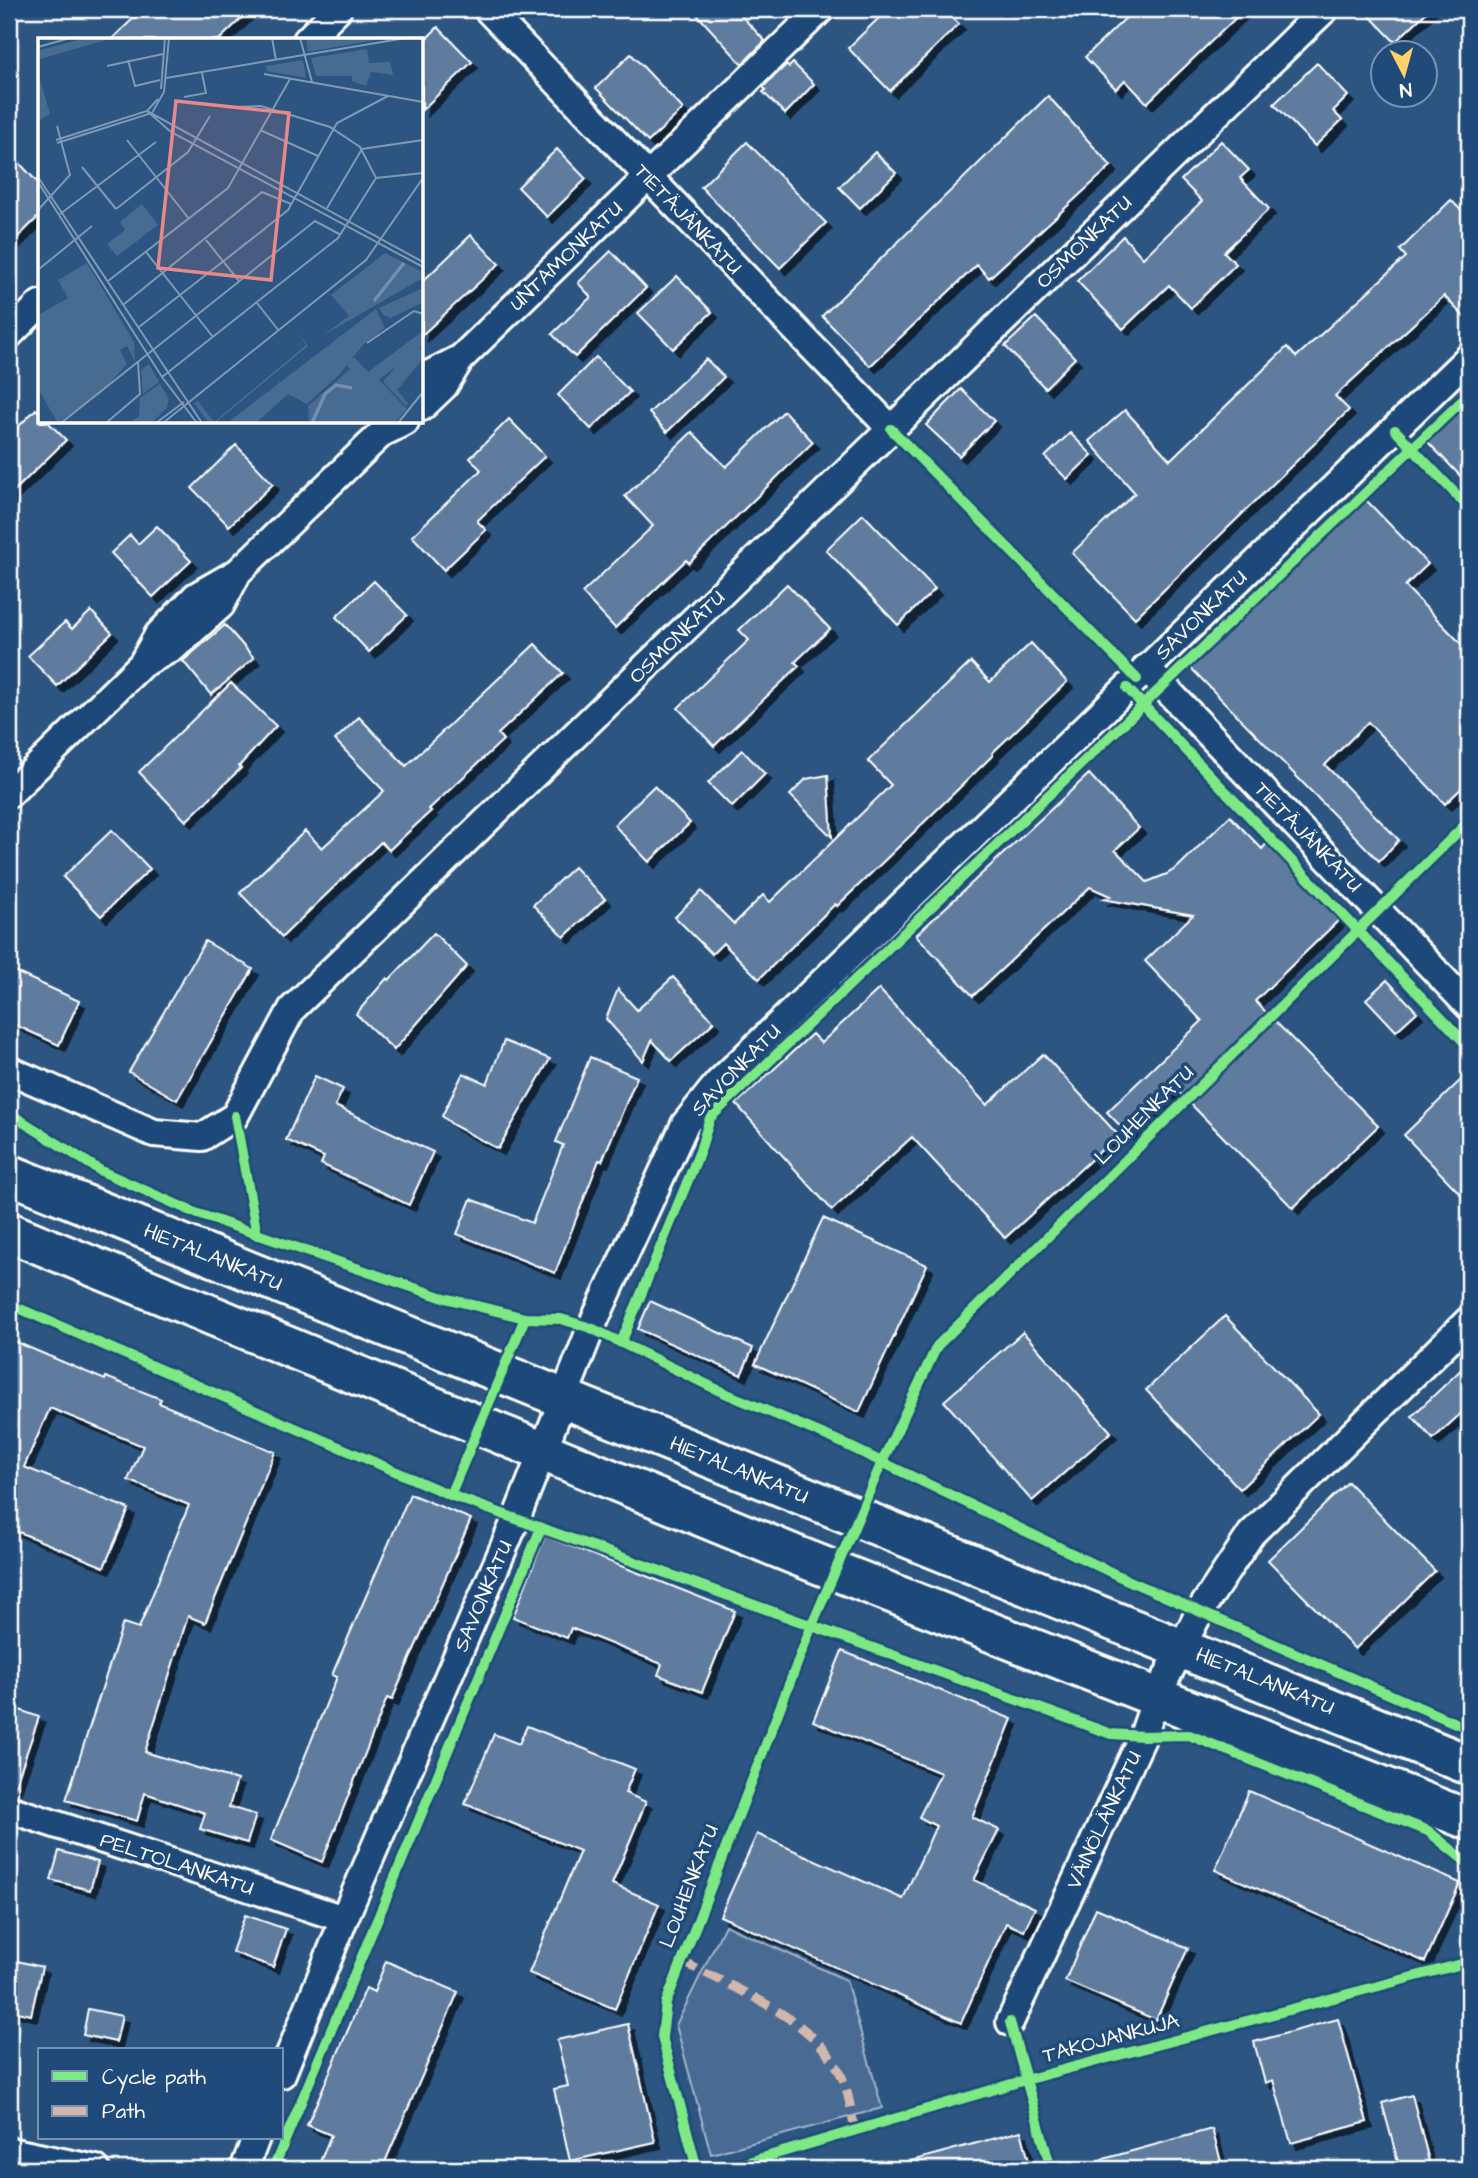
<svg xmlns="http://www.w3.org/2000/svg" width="1478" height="2178" font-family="'Architects Daughter',sans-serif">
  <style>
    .green { fill: #486b92; stroke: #a4b5c8; stroke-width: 2 }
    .building { fill: #5e7c9f; stroke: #fff; stroke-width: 2; filter: url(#shadow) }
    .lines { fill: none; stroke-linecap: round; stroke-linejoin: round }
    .street-casing { stroke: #fff; stroke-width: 32 }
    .secondary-casing { stroke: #fff; stroke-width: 44 }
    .street { stroke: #1f4a7a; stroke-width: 26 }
    .secondary { stroke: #1f4a7a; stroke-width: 38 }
    .quiet { stroke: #d1b7ad; stroke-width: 9; stroke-dasharray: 18 9; stroke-linecap: butt }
    .cycleway-casing { stroke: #1f4a7a; stroke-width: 15 }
    .cycleway { stroke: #7ce984; stroke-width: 10 }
    .labels { text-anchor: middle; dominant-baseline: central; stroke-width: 7; stroke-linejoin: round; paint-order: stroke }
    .street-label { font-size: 21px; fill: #fff; stroke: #1f4a7a }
    .inset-river { fill: none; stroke: #748fad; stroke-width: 3.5 }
    .inset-road { fill: none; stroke: #8099b4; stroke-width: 2 }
    .view { fill: #e88989; fill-opacity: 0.15; stroke: #e88989; stroke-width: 3.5 }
    .inset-edge { fill: none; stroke: #fff; stroke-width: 3.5 }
  </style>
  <defs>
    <filter id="shadow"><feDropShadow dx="6" dy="6" stdDeviation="0" flood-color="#0009"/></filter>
  </defs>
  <rect width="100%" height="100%" fill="#2c5582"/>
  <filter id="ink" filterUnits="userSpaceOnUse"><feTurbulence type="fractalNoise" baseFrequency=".0143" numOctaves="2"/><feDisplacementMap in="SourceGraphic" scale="14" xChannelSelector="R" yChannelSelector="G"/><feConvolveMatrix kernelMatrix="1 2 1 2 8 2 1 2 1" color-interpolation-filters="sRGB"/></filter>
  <g filter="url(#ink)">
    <path class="green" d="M725,1925L846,1980L882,2108L711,2154L676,2025Z"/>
    <path class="building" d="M143,9H251L219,40H111Z
      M692,9H735L765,41L742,64Z
      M888,9H944L959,24L890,91L848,48Z
      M1135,9H1245L1147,103L1125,80L1116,89L1085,57Z
      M1363,9H1430L1395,42Z
      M438,27L472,62L422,110V43Z
      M631,54L683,109L648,142L596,88Z
      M793,63L814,84L785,114L763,92L766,90L763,87L786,65L789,67Z
      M1317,63L1348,96L1333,111L1342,120L1315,146L1274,104Z
      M1048,96L1111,166L989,278L977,265L870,366L822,316Z
      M1221,141L1249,170L1240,178L1269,209L1224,252L1236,264L1191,308L1169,285L1123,329L1077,281L1123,236L1143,258L1202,201L1181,180Z
      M747,142L826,223L780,268L701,187Z
      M557,149L586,179L547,217L518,187Z
      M9,152L40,185V215L9,246Z
      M875,152L896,173L860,208L839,187Z
      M1451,200L1469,219V322L1444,296L1335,396L1349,410L1135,618L1072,553L1135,493L1089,441L1125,410L1170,460L1287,347L1296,357L1406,257L1400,250Z
      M471,235L499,264L422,335V282Z
      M611,251L646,288L575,357L552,334L591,297L578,283Z
      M677,276L712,312L673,349L638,313Z
      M1036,317L1075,358L1045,388L1005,346Z
      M596,357L630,392L591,429L558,395Z
      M706,359L724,377L667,432L649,413Z
      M961,389L994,421L959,456L926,425Z
      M1469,395V485L1424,438Z
      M36,409L40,414V422H48L66,440L9,496V436Z
      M784,411L813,442L689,563L686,560L615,628L582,593L653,526L625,496L692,432L726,467Z
      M509,419L545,456L477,521L486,530L444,570L412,536L481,470L470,458Z
      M1070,433L1092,455L1067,479L1045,457Z
      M236,445L273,484L229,526L192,488Z
      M1364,498L1428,564L1405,586L1469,652V781L1445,804L1368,722L1325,765L1399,840L1379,861L1189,666Z
      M863,514L935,589L898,625L826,550Z
      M157,526L191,561L153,597L111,553L130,535L138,544Z
      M374,581L407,615L369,652L336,617Z
      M787,584L830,629L795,662L799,666L714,746L678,708L749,640L739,630Z
      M91,611L112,633L57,686L28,656L65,622L72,629Z
      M225,625L254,658L211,695L183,661Z
      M1031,643L1067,682L992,753L993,755L914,832L837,906L835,904L759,979L723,943L712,954L675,917L701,891L734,924L763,895L770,902L891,785L868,761L971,662L990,682Z
      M535,644L563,673L498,734L503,740L429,809L431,811L389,850L381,842L282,937L240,893L305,831L322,848L384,791L335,740L359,717L406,766Z
      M231,683L276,726L239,766L241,768L186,821L139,772Z
      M742,750L765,774L732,807L708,783Z
      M1089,774L1139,828L1115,850L1147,882L1167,874L1178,867L1230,816L1262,849L1268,842L1341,918L1255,1001L1378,1126L1293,1208L1176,1089L1129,1135L1107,1112L1202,1021L1145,961L1193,915L1103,899L1110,896L1090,887L973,996L916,935Z
      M828,775L832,837L790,795L806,779Z
      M654,786L690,823L649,862L614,825Z
      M112,830L150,869L101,916L63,877Z
      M574,867L605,899L564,937L533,905Z
      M434,933L467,966L394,1050L356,1014L387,978L389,980Z
      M205,941L253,969L177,1100L129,1072Z
      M9,969L79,1001L59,1045L9,1022Z
      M673,977L714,1022L671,1061L652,1040L643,1061L606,1019L618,989L637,1010Z
      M1387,980L1417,1012L1396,1031L1366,999Z
      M879,989L987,1105L1043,1054L1118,1135L1005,1238L912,1137L832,1210L736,1104L812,1034L821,1043Z
      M504,1041L550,1059L498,1149L453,1125L442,1116L463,1073L487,1084Z
      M590,1057L637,1077L602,1161L599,1160L555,1273L457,1234L471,1199L532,1223L563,1145L556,1142Z
      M1469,1072V1203L1404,1135Z
      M315,1076L343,1089L335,1106L433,1152L409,1205L321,1164L324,1157L286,1140Z
      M823,1218L927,1265L859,1412L755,1364Z
      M650,1301L753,1348L741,1375L638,1329Z
      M1225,1316L1319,1414L1240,1489L1146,1390Z
      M1023,1332L1111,1432L1032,1501L944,1401Z
      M9,1339L105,1380L106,1377L161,1399L159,1403L275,1452L205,1623L188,1616L145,1752L237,1780L229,1807L256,1815L247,1843L200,1829L205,1813L145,1793L137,1821L66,1800L123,1623L139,1628L189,1505L128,1480L143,1446L50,1408L24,1467L129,1509L104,1567L9,1528Z
      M1469,1362V1406L1433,1439L1412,1416Z
      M1348,1482L1435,1571L1355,1649L1268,1560Z
      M410,1494L471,1519L392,1700L387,1698L322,1862L271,1840L337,1677L332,1675Z
      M545,1536L735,1611L702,1692L658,1675L662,1664L571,1628L567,1638L513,1617Z
      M842,1651L1012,1719L972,1817L999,1830L974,1880L1035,1908L1024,1931L1006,1923L961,2023L720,1916L757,1834L903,1899L936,1826L919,1817L941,1773L813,1721Z
      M9,1706L39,1717L13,1792H9Z
      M527,1726L635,1769L625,1793L646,1802L612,1884L659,1904L615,2009L529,1973L580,1851L465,1804L494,1734L519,1744Z
      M1249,1791L1460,1883L1425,1962L1215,1870Z
      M59,1851L98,1862L90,1890L51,1880Z
      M1096,1908L1188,1948L1156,2020L1065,1981Z
      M245,1915L286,1929L273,1967L232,1952Z
      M9,1959L42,1967L31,2015L9,2010Z
      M386,1961L458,1992L382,2169H317L331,2135L307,2125L366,1988L374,1992Z
      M88,2009L122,2016L116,2042L83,2035Z
      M1338,2019L1367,2122L1291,2143L1273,2080L1265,2083L1254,2042Z
      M628,2024L655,2142L570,2161L554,2089L568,2086L557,2040Z
      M1412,2095L1431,2169H1400L1382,2103Z
      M1212,2129L1223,2169H1097L1096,2161Z
      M1021,2131L1031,2169H912L911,2161Z"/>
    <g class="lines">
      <g class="street-casing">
        <path id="street" d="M487,9L891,429
          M307,40L338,9
          M9,335L40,304
          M461,358L821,9
          M422,378L461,358L444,386L422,407
          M238,572L382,433L405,422
          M1146,668L1469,1006
          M9,794L142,664L174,647L221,605L238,572L196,596L158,635L142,664
          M9,1070L154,1133L202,1137L235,1116L292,1009L1325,9
          M9,1809L344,1919
          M1010,2022L1143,1736L1156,1698L1200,1611L1251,1534L1469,1320
          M282,2074L344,1919L516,1519L591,1328L685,1124L718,1083L1469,357
          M9,2151L96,2169
          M244,2169L256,2138"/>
      </g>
      <g class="secondary-casing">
        <path id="secondary" d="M9,1174L1469,1765
          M9,1232L795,1555L1469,1820"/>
      </g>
      <use href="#street" class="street"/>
      <use href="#secondary" class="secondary"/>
      <path class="quiet" d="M681,1961C733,1988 809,2016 838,2069C848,2086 851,2111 855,2131"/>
      <g class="cycleway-casing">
        <path id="cycleway" d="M891,429L1137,679
          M1395,430L1469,508
          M1127,688L1469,1047
          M9,1113L101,1171L198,1214L441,1297L525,1318L561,1319L591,1328L720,1391L834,1439L1125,1579L1469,1729
          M235,1116L257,1235
          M9,1304L450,1495L1111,1734L1143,1736L1189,1735L1428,1831L1469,1864
          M621,1343L700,1151L710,1118L1469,394
          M450,1495L525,1318
          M1010,2022L1051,2169
          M273,2169L541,1528
          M697,2169L662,2037L666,2003L812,1625L882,1462L937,1346L1469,821
          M725,2169L1025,2080L1469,1962"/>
      </g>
      <use href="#cycleway" class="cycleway"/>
    </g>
  </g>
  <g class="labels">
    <g class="street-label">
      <text transform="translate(688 219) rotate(46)">TIETÄJÄNKATU</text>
      <text transform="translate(1084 242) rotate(-44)">OSMONKATU</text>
      <text transform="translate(566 256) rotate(-44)">UNTAMONKATU</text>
      <text transform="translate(1201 615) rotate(-44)">SAVONKATU</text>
      <text transform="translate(677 637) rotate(-44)">OSMONKATU</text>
      <text transform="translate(1308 837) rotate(46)">TIETÄJÄNKATU</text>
      <text transform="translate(736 1070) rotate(-46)">SAVONKATU</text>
      <text transform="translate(1144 1115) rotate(-45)">LOUHENKATU</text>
      <text transform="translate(213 1257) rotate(22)">HIETALANKATU</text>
      <text transform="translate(739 1470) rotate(22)">HIETALANKATU</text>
      <text transform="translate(483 1596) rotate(-67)">SAVONKATU</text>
      <text transform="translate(1265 1681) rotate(22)">HIETALANKATU</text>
      <text transform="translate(1104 1820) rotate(-65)">VÄINÖLÄNKATU</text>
      <text transform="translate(177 1864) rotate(18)">PELTOLANKATU</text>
      <text transform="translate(689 1886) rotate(-69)">LOUHENKATU</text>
      <text transform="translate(1111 2038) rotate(-15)">TAKOJANKUJA</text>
    </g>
  </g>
  <g transform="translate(38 38)">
    <rect width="385" height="385" fill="#2c5582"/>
    <path d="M46,0H75L2,21L0,13ZM268,0H348L270,14ZM329,11L331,25L352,24L355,37L333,34L328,48L314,43V38H278L273,20ZM265,22L268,40L229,33L228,28ZM0,35L12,76L0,83ZM104,166L120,187L79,218L69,206L87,192L82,184ZM347,215L385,234V240L284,298L311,278L293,257ZM49,225L96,304L97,324L89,308L82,312L89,326L63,355L20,385L0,351V277L30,260L20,242ZM385,250V264L353,280L345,277L341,270ZM338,271L347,290L326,306L300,338L269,366L250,356L218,385H189ZM257,291L270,308L177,385H171L156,365L160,363L176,384L268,307ZM385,293V307L341,342L369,371L357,385H271L270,368L312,331L309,327L316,319L330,334ZM385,308V326L384,322L359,352L370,365L368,368L345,344L363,323ZM111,326L121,344L105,356L103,332ZM122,346L131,361L129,370L113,385H92L101,378L102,360Z" fill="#486b92"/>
    <path class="inset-river" d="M336,263L366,225M274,385L287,356L298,347L314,350"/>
    <path class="inset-road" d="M234,0L238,22M262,0L274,44M0,9L32,0M90,22L97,48L122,42M69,28L125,16M226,36L385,64M128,40L368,0M123,51L127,0M146,59L168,55L164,35M197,69L223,68L292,89L322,109L338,140M109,73L133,94L385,229M109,73L385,224M222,92L280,118M18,102L109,73L120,61M89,102L151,181M19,105L114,75L126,54L131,0M44,129L78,171M0,139L164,385M0,144L124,339L159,385M289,170L324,111L385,102M78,171L150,114L172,78M0,172L32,137L19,88M22,176L118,104M228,190L220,196L250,172L299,85L350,58M168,202L201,243M208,205L201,211L220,196M108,214L175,299M1,231L54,188M70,243L190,150L252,41M219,265L241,293M85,267L224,154L253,166M101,289L201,211M329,305L376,273L385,276M124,339L300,200L338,140L385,135M23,385L277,183L303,197M68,385L102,356L100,324M118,385L146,364M125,385L328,222L385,140M360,385L385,354"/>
    <path class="view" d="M138,63L251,75L233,242L120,230Z"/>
    <rect width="385" height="385" class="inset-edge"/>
  </g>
  <rect width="1478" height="2178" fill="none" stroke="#1f4a7a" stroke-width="35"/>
  <rect x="18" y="18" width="1443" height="2143" fill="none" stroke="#fff" stroke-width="2.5" filter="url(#ink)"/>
  <rect x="38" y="2048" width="245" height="91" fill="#1f4a7a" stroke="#7992af" stroke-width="2"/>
  <rect x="52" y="2071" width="35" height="10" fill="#7ce984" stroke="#7992af" stroke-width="2"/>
  <text x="102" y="2084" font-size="21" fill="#ffffff">Cycle path</text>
  <rect x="52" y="2106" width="35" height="10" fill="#d1b7ad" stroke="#7992af" stroke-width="2"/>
  <text x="102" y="2118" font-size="21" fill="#ffffff">Path</text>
  <g transform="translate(1404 74) rotate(174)"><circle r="33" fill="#1f4a7a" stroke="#7992af" stroke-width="2"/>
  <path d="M0-5L12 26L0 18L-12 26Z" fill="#ffd166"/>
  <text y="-10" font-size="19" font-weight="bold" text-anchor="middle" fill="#ffffff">N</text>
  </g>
</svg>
